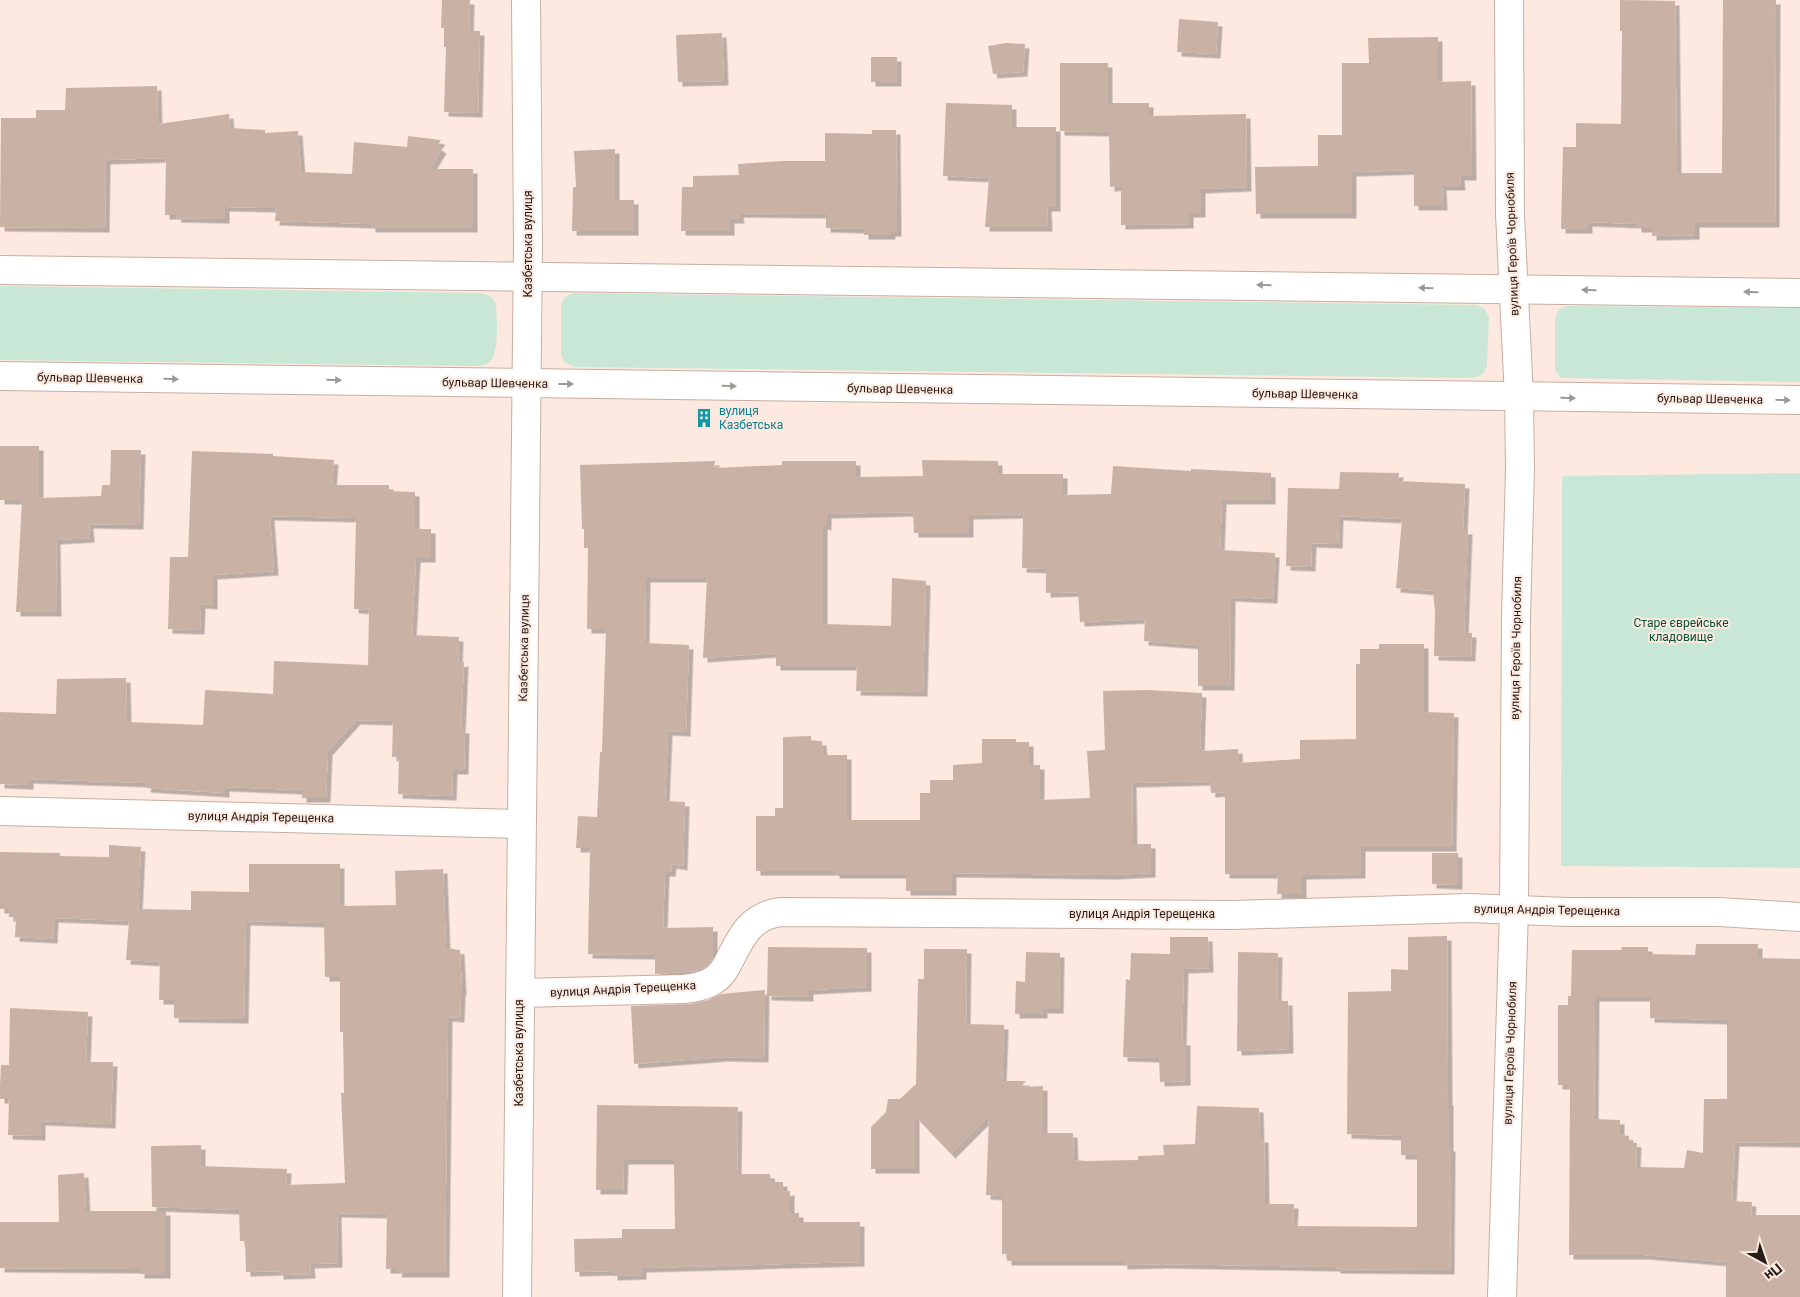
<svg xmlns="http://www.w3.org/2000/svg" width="1800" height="1297" font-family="Roboto,sans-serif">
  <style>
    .green { fill: #c9e7d7 }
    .building { fill: #c9b2a5; fill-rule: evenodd; filter: url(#shadow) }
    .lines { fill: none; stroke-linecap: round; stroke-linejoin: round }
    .street-casing { stroke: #c6aea2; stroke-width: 30 }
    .secondary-casing { stroke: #c6aea2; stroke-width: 30 }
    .street { stroke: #fff; stroke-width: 28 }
    .secondary { stroke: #fff; stroke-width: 28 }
    .oneway { fill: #9d9997 }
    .labels { text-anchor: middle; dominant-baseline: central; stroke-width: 4; stroke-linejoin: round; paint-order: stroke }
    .street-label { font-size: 12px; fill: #251c18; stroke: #fde9df }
    .culture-label { font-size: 12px; fill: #0d838f; stroke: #fde9df; text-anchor: start }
    .park-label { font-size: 12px; fill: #055237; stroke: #fde9df }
  </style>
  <defs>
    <filter id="shadow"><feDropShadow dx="4.5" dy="4.5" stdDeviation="0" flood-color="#0004"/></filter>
  </defs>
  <rect width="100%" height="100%" fill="#fde9df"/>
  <path class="green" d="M0,286L479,293C487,294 493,296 496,304C497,316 499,351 491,360C488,365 482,366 477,366L0,360Z
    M573,293L1476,305L1485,309L1489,317L1487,363C1486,376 1479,377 1467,378L575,367L565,363L561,355V305L564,298Z
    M1568,306L1800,308V382L1561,378L1556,372L1555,368V318L1559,309Z
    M1800,473V868L1561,866L1562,476Z"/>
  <path class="building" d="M442,0H470L469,31H480L478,113L444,112L446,47H444V28H441Z
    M1620,0L1675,1L1677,173H1722L1723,0H1776L1775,223H1695V235L1652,236V228H1637V224L1588,222V229H1561L1563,147H1576V123L1621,124L1622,31H1620Z
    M1179,19L1218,22L1216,54L1177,52Z
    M722,33L724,81L678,82L676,35Z
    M1438,37V82L1471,81L1472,176H1460L1461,186H1442L1443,206H1414V170L1352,172V214H1256L1255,167L1318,166V135H1342V63H1369L1368,38Z
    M1006,43L1025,44L1023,72L993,74L988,46Z
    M871,57H897V82H871Z
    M1060,63H1108V103H1149V116L1246,114L1247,187L1201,189V213H1189V224L1121,225V186L1110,187L1109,132L1060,131Z
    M157,86L158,124L229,114L230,128L265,130V133L298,131L301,172L352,174L354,142L407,147L408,136L441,140L437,146L442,149L430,169H473V228H371V224L275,221L276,208L225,207V219L177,218L176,215H165L166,158L106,160L105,228L0,227L1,118H36V110H65L66,88Z
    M946,103L1012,105V127H1056V207H1047L1048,227H985L989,178L943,176Z
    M872,130H896L897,232H891V235H864V229L826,228V214L739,213L740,219H730V231H681L682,187H693V176L739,175L738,164L783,161H825V133L872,134Z
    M615,149V200H634V231H572L573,187H576L574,151Z
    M0,446H39V498L101,496L102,485H110L111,450H141L139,525L89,524L90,538L56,540L57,612H16L22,500H0Z
    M192,451L273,454V456L334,460L332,485H389V491L415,492V529H431V558H416L412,635L459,637L458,663L464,662L461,729H465L464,770H453L452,796L398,794L399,757H392L393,721L356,720L328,751L326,798H302V790L225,787V793L146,788L147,783L29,779V785L0,784V712L56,714L57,679L126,678L127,722L203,725L205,690L273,694L274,661L368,665L369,610L354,609L356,518L270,516L274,571L213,575V605L201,604L200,630L168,629L170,557H188Z
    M922,460L998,461V474H1063V495L1111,494L1113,466L1191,471V469L1271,473V500H1222L1220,550L1275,553L1273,599L1231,597L1230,686H1198V645L1144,641L1145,619L1080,622L1078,592L1046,593V569L1022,568L1023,514L969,515V533H914L913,512L827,514V526L823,525V624L891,626L892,578L926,581L923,692L856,691L857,666H776V653L703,658L707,578H646L645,643L689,645L686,732L668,731L665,801L685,802L683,866L672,864L671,872H665L663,928L713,927V958L707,966L695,971L655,974V955L588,954L590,848H576L578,816L597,817L600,752H602L606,629H587L588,548H584V529H582L580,465L715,461L714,468L782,465V461H856V477L923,476Z
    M1340,472L1399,473L1398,481L1465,484L1463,530H1468L1464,633H1472L1471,657L1434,656L1435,612L1433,591L1396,588L1402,519L1339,516L1338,544L1312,543L1311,567L1286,566L1288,488L1339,489Z
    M1379,644H1424V712L1454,713L1452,847H1361V874L1302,875V894H1277L1278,874H1225V792L1211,793L1210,781L1132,783L1133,844H1151V873L1112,875L952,873V891H906V874H835V871H756V816H775V808H783V737L811,736V741H822L823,755H847V820H920V793H930V780H953V765L982,763V739H1016V742H1029V765H1040V800L1090,798L1087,751L1105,750L1103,691L1147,690L1202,693L1200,751L1238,749L1239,763L1300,759V740L1356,739V664H1360V649H1379Z
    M109,845L141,847L138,909L191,910V891L249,892V864H340V906L396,905L395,871L443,869L446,948L460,950L462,991H461L460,1018L448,1017L445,1273H397L398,1269H386L387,1214L337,1213L338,1263L310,1264L311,1274L279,1275V1271L246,1272L245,1241H240L239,1210L152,1207L151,1146L201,1145V1166L287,1169L286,1185L345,1183L341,1093H344L343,1032H340V977H325L324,923L246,921L244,1019L174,1018V1000H159L160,962L126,960L129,921L54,918L53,939L15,937L16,917H9V909H0V852L60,853V856L109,857Z
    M1432,853H1458V885L1432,884Z
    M1447,936L1448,1101H1449V1147H1451L1450,1270L1336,1269V1267L1162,1264L1123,1265V1261H1007V1254H1002V1196L986,1195L989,1116L951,1154L915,1116V1169H871V1127L886,1112L888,1099H900L916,1084L918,979H924V949H967L966,1024L1004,1025L1002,1081H1026L1023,1084V1087L1043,1086V1133H1073L1074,1160L1086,1161L1138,1160V1156L1164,1155L1163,1145L1195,1144L1197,1106L1259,1108L1260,1138H1264L1265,1204H1294L1293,1226L1417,1227V1155H1401V1136L1347,1134L1348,992L1391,991V969L1408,970V937Z
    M1170,937H1208L1209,968L1184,969L1182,1041H1186V1081L1160,1082L1159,1058L1123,1057L1126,979L1130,980L1131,953L1170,954Z
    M1696,944H1758V958L1800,959V1143L1735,1142L1732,1201L1752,1202L1751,1215H1800V1297H1726V1262L1644,1255H1569L1570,1085H1558V1005H1568V996H1571L1572,950H1621L1622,947H1648V954L1695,955ZM1587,997H1650V1018L1727,1020V1099H1704L1703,1153L1687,1150L1684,1168L1636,1167L1637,1143L1629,1142V1136L1620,1135V1120L1594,1119L1595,997Z
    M768,947L867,948V987L809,990V997L767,996Z
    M1026,952L1060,953L1059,1009H1043V1014H1015L1016,981L1025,982Z
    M1238,952L1278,953L1277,1001H1288L1289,1049L1237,1051Z
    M765,990L764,1058L724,1057L634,1064L631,1006L690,1004L708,1000L721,994Z
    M10,1008L88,1012L86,1062H113L111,1124L41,1121V1136L8,1135L9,1099H0V1086L1,1065H9Z
    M597,1105L738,1107L737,1174H770L771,1182H783V1192L790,1191V1213H799V1222H860V1262L642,1268V1275L613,1276V1271L575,1272L574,1239L622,1238V1229H675L674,1160H624L623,1190H596Z
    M84,1173L86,1211H166V1274H140V1269L0,1268V1222H59L58,1175Z"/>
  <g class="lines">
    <g class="street-casing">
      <path id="street" d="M0,811L522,824
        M520,993L684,989C694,988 705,986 714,980C722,975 726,967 730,959C742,935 752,915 781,912L1233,915L1469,908L1568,912H1719L1800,917
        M517,1297L528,244L526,0
        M1502,1297L1514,909L1516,617L1520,469L1519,397L1510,214L1509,0"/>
    </g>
    <g class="secondary-casing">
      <path id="secondary" d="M0,270L1800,293
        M0,376L1800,400"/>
    </g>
    <use href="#street" class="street"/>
    <use href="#secondary" class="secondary"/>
  </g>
  <defs><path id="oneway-solid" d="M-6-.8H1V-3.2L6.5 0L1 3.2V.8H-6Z" transform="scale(1.25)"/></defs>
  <g class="oneway">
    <use href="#oneway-solid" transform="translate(1264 285) rotate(-179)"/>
    <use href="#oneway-solid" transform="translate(1426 288) rotate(-179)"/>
    <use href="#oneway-solid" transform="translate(1589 290) rotate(-179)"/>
    <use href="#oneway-solid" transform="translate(1751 292) rotate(-179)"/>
    <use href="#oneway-solid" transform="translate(171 379) rotate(1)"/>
    <use href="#oneway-solid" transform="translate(334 380) rotate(1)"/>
    <use href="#oneway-solid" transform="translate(566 384)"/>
    <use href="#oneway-solid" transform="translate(729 386) rotate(1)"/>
    <use href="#oneway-solid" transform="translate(1568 398) rotate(1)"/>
    <use href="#oneway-solid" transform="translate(1783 400) rotate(1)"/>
  </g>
  <defs>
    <g id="building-bare" transform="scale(1.5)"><path d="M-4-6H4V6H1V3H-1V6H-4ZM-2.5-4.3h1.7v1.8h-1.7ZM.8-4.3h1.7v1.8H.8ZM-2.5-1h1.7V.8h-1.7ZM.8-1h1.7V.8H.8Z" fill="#0f9aa8" stroke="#fde9df" stroke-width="2.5" paint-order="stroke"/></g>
  </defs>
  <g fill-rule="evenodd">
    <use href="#building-bare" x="704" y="418"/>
  </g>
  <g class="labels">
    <g class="street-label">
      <text transform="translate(528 244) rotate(-90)">Казбетська вулиця</text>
      <text transform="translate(1512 244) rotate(-92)">вулиця Героїв Чорнобиля</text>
      <text transform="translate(90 378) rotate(1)">бульвар Шевченка</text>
      <text transform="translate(495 383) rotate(1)">бульвар Шевченка</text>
      <text transform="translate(900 389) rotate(1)">бульвар Шевченка</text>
      <text transform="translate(1305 394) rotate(1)">бульвар Шевченка</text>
      <text transform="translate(1710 399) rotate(1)">бульвар Шевченка</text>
      <text transform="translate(524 648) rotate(-89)">Казбетська вулиця</text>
      <text transform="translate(1516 648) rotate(-89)">вулиця Героїв Чорнобиля</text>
      <text transform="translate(261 817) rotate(1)">вулиця Андрія Терещенка</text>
      <text transform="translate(1547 910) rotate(1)">вулиця Андрія Терещенка</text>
      <text x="1142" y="914">вулиця Андрія Терещенка</text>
      <text transform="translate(623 989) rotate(-3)">вулиця Андрія Терещенка</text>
      <text transform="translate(519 1053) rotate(-90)">Казбетська вулиця</text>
      <text transform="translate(1510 1053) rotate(-88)">вулиця Героїв Чорнобиля</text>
    </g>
    <g class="culture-label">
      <text x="719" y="411">вулиця<tspan x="719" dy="14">Казбетська</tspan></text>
    </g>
    <g class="park-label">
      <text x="1681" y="623">Старе єврейське<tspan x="1681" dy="14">кладовище</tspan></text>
    </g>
  </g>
  <g transform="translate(1765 1262) rotate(140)" stroke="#fde9df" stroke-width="4" paint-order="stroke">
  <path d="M0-4L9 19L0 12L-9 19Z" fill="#251c18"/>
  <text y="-8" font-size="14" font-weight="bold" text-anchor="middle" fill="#251c18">Пн</text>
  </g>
</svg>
